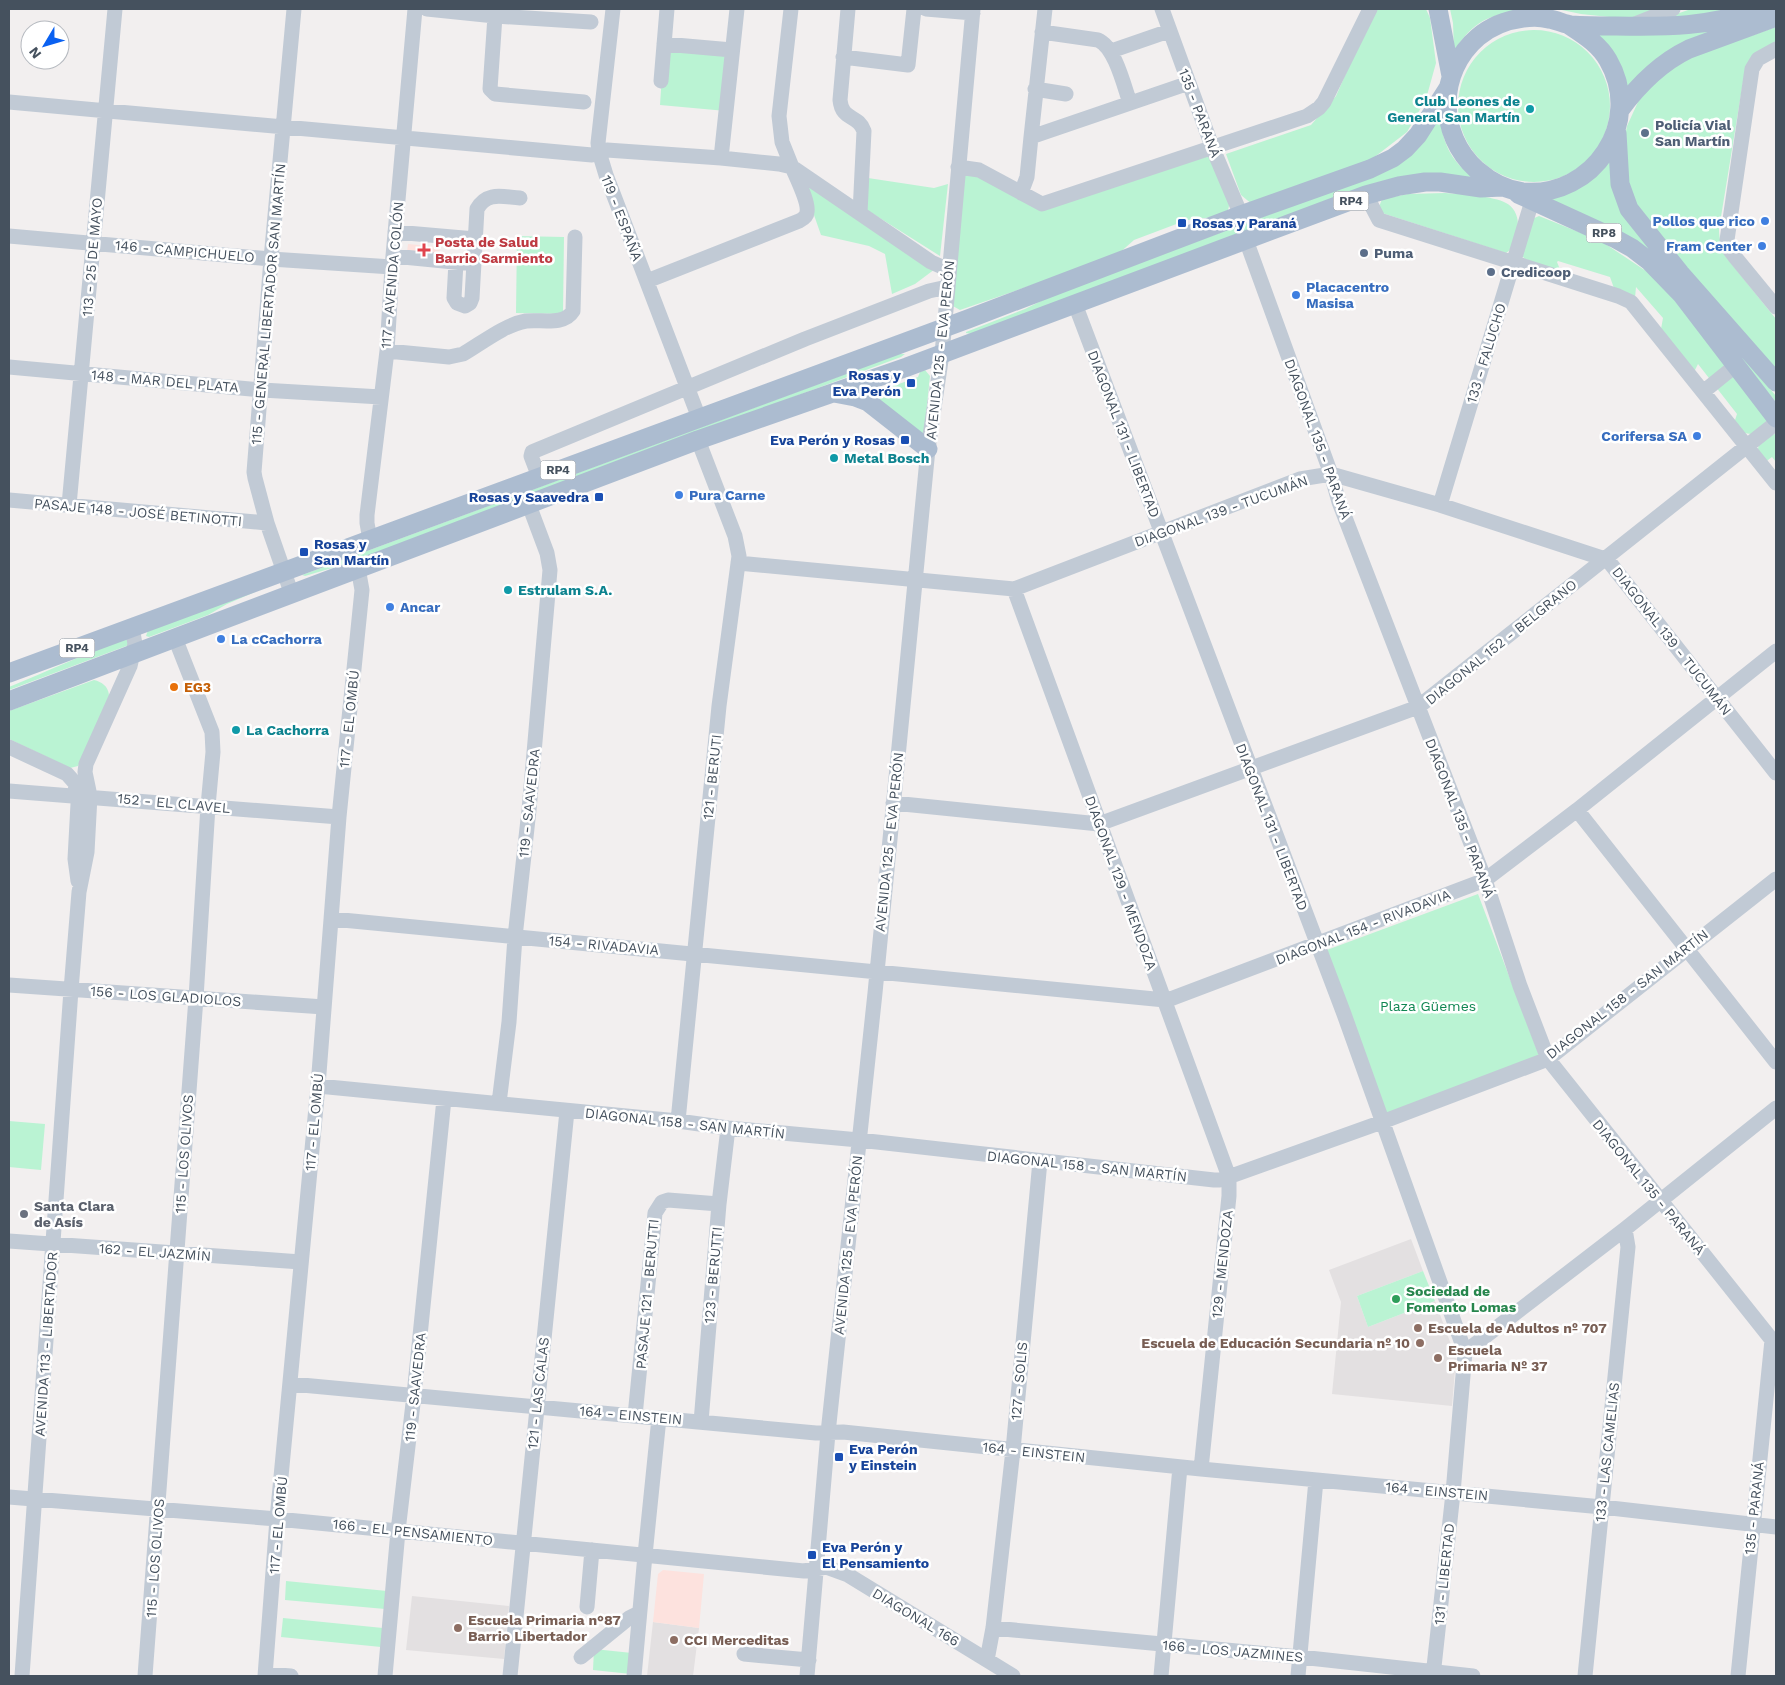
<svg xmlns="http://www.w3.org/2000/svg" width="1785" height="1685" font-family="'Work Sans',sans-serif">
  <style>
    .education { fill: #e3e0e1 }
    .medical { fill: #fde2de }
    .green { fill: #baf3d3 }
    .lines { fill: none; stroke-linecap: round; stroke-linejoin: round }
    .minor { stroke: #c1cad5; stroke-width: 15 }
    .major { stroke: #acbcd0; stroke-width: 19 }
    .culture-dot { fill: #0f9aa8; stroke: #fff; stroke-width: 2 }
    .service-dot { fill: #5c6f8a; stroke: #fff; stroke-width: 2 }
    .shop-dot { fill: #3f7fe0; stroke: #fff; stroke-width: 2 }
    .transit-dot { fill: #1a4fb4; stroke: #fff; stroke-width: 2 }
    .health-dot { fill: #e0444e; stroke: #fff; stroke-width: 2 }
    .food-dot { fill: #e8710a; stroke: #fff; stroke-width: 2 }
    .worship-dot { fill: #6b7280; stroke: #fff; stroke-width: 2 }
    .leisure-dot { fill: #2e9e5b; stroke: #fff; stroke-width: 2 }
    .education-dot { fill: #8d6e63; stroke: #fff; stroke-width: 2 }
    .labels { text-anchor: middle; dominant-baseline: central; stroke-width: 5; stroke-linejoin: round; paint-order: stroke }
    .shield { fill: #fff; stroke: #7d858e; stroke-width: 1 }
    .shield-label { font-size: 12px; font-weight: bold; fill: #45515e }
    .culture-label { font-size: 14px; font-weight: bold; fill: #0d838f; stroke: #fff; text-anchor: start }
    .street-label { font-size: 14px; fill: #45515e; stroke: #fff }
    .service-label { font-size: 14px; font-weight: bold; fill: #4e5e75; stroke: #fff; text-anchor: start }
    .shop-label { font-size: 14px; font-weight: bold; fill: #366cbe; stroke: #fff; text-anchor: start }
    .transit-label { font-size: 14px; font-weight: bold; fill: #164399; stroke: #fff; text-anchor: start }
    .health-label { font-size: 14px; font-weight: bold; fill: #be3a42; stroke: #fff; text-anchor: start }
    .food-label { font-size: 14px; font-weight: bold; fill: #c56008; stroke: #fff; text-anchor: start }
    .park-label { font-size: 14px; fill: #0f8652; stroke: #fff }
    .worship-label { font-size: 14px; font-weight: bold; fill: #5b616d; stroke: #fff; text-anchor: start }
    .leisure-label { font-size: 14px; font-weight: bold; fill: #27864d; stroke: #fff; text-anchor: start }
    .education-label { font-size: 14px; font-weight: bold; fill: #785e54; stroke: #fff; text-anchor: start }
  </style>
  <rect width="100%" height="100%" fill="#f2efef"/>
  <path class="education" d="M1411,1239L1423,1271L1357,1296L1368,1327L1435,1301L1456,1358L1452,1406L1332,1394L1341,1302L1329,1270Z
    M412,1596L509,1606L504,1659L406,1650Z
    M653,1622L699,1628L693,1676H647Z"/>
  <path class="medical" d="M408,244L440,247L439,256L407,252Z
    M663,1570L704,1574L699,1628L653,1622L658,1574Z"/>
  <path class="green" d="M1374,9H1426L1430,18L1436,63L1426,99L1407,132L1372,159L1253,205L1241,195L1226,154L1311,125L1336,96Z
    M1450,9H1516L1523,12C1489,13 1473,22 1454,51L1453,23Z
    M1557,9H1657L1628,19L1581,14Z
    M1691,9H1728L1711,14L1662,19Z
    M1771,9L1627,91L1593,31L1740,20Z
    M1776,27V43L1743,82L1719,229C1719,240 1722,248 1726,257L1776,319V376L1628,199L1624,141L1627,126L1638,102L1659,76L1691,57Z
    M1458 106a76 76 0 1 1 152 0a76 76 0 1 1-152 0Z
    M664,44L732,50L726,111L660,105Z
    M1439,116C1444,145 1451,164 1479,180L1395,178L1375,183L971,334L966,333V332L1025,309L1053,295L1372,176Z
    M1612,154L1614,189L1683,283L1776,396L1775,401L1685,291L1542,198Z
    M1208,156L1230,202L1228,210L1214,217L1187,220L1134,240L1116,256L960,310L951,305L965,174H979L1034,207Z
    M801,178L935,269L915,284L892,294L885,254L869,246L821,235Z
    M868,178L934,188L948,184L940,256L867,210Z
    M1445,193C1460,194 1494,196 1506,203C1515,207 1520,220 1517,229C1515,238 1514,248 1506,253L1382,213L1379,207L1382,199L1408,194Z
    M1539,216L1601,241L1649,273L1670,294L1770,420L1751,434L1744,433L1734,423L1737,414L1698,364L1694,372L1661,329L1663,318L1636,287L1635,298L1615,291L1610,277L1558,261L1557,262L1561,272L1525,259L1521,255L1532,219Z
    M517,236L564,237L563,314L516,313Z
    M899,354H905L901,357L349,563L305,576L302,575Z
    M925,370L930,376L924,434L921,436L867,392L871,391L874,393L918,377L920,372Z
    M1775,434L1776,435V462L1772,457L1764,463L1758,449L1759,443L1768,436Z
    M255,590V592L227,604L208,615L149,637L146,636L148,630Z
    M129,637V645L9,690V687C49,671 88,652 129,637Z
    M94,680C102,682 108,686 109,695C111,704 84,754 78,766L70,768L66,766L9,739V711Z
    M1478,894L1540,1058L1377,1119L1316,954Z
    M9,1121L45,1124L41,1170L9,1167Z
    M1423,1271L1435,1301L1368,1327L1357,1296Z
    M286,1581L387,1591L385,1609L285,1600Z
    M283,1618L383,1628L381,1647L281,1637Z
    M594,1649L632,1653L631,1674L593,1670Z"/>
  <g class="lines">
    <path class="minor" d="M427,9L495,16L591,22
      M613,9L598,143L599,152L606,175L699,418
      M791,9L779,116L782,142L792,167L931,262L949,270
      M848,9L840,100C842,121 858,114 864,131L860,213
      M926,9L973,13
      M1162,9L1213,149L1241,215
      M495,16L490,89L495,94L584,102
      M1635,24L1673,9
      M1042,32L1098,40C1115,47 1124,86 1130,103
      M664,44L732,50
      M1776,49L1758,59L1752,69L1727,240L1729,249L1735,257L1776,307
      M1112,53L1114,50L1169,31
      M843,57L908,65L914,9
      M661,81L667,9
      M1035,89L1066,94
      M9,102L592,155L607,150L721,158L779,164L792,167C796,177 809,202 807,212C807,216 803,219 799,221L647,281
      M1031,137L1045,9
      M721,158L737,9
      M958,167L979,170L1042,204L1307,116L1319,108L1324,102L1370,9
      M1021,193L1027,177L1031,137L1189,83
      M1366,195L1379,220L1618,296L1631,302L1776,483
      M395,232L475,239
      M9,236L271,259L392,267
      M1246,240L1331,474L1339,502L1485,880L1520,986L1548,1059L1772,1340
      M393,256L464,263
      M456,262L454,298L457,303L465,306L470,303L472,298L477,209C487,191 503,197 520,198
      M1075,304L1344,1014L1465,1352L1453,1493L1433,1676
      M387,351L449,357L463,354C482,343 504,325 526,321C541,319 564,326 573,311L575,237
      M9,367L262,390L381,397
      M1703,392L1735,366
      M539,477L531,456L532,452L805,339L929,291L947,287
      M9,500L267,523
      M69,505L115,9
      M1440,505L1532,201
      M370,540L367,523V515L387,351L392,267L415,9
      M738,563L1014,589L1300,479L1331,474L1440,505L1605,559L1610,563L1776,773
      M1014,589L1229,1177V1196L1201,1469
      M292,595L267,523L255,478L254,472L271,259L294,9
      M9,747L67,774L75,783L78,804L75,859L78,881
      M9,791L339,817
      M893,803L1099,824L1418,707L1776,423
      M1577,810L1776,1062
      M332,919L1165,1000L1173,998L1485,880L1577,810L1776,651
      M9,985L324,1007
      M318,1086L678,1121L728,1128L859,1140L1214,1180H1220L1382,1122L1548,1059L1776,879
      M499,1103L509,1022L515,937L529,810L550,570L547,553L529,505
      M678,1121L719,706L739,556L735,536L698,440
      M9,1241L301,1262
      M1465,1352L1625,1229L1776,1108
      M291,1384L816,1433L843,1432L1201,1469L1602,1507L1776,1527
      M635,1416L655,1213L662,1202L668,1200L719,1204
      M701,1422L719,1204L728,1128
      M9,1497L277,1519L804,1571L826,1567L848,1575L1013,1676
      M587,1607L592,1550
      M993,1628L1300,1657L1473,1676
      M744,1654L809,1660
      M581,1657L629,1618L639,1613
      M987,1660L993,1628L1013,1450L1040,1161
      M266,1674L291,1676
      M22,1676L71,990L79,892L87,852L90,796L85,772L86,764L130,666L135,644L132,627
      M145,1676L196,998L208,806L213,752L212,732L175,638
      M265,1676L277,1519L318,1086L339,817L362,590L358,568
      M385,1676L398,1531L414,1395L444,1099
      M510,1676L567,1111
      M634,1676L645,1555L659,1418
      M807,1676L828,1433L875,993L928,449L942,354L973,9
      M1161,1676L1180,1467
      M1298,1676L1316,1480
      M1585,1676L1628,1247L1625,1229
      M1738,1676L1772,1340"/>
    <path class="major" d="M1438,9L1451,76
      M1569,25C1584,35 1599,44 1608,60C1644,122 1594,198 1523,192C1505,190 1491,182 1477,170C1437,134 1437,72 1478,37C1490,27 1507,20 1523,18C1530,17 1542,17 1549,19C1557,20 1564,24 1571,25C1586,26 1601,26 1616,26C1666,27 1710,27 1758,9
      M1620,110C1639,84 1660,63 1689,49L1776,17
      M1617,133L1620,184L1629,209L1680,273L1776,382
      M1518,194L1614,238L1632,248L1649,261L1682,295L1776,418
      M834,393L855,397L868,402L928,449
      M9,673L968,319L1241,215L1370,169L1393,158L1405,149L1418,135L1448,88
      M9,701L698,440L907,367L1366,195L1399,186L1425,182H1440L1481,188L1502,187"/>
  </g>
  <g class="culture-dot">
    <circle cx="1530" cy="109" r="5"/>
    <circle cx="834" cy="458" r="5"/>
    <circle cx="508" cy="590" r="5"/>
    <circle cx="236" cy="730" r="5"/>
  </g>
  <g class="service-dot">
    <circle cx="1645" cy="133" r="5"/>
    <circle cx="1364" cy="253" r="5"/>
    <circle cx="1491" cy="272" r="5"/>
  </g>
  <g class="shop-dot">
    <circle cx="1765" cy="221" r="5"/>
    <circle cx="1762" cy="246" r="5"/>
    <circle cx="1296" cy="295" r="5"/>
    <circle cx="1697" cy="436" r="5"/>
    <circle cx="679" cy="495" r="5"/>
    <circle cx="390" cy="607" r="5"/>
    <circle cx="221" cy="639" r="5"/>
  </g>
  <g class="transit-dot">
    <rect x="1177" y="218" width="10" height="10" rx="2.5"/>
    <rect x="906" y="378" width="10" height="10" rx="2.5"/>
    <rect x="900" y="435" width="10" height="10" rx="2.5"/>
    <rect x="594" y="492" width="10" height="10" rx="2.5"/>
    <rect x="299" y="547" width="10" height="10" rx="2.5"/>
    <rect x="834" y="1452" width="10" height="10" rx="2.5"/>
    <rect x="807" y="1550" width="10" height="10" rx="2.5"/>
  </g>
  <path class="health-dot" d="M421.5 242.5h5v5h5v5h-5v5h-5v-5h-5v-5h5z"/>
  <circle class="food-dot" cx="174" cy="687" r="5"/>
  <circle class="worship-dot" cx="24" cy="1214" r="5"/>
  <circle class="leisure-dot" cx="1396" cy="1299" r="5"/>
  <g class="education-dot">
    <circle cx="1418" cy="1328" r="5"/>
    <circle cx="1420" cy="1343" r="5"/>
    <circle cx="1438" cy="1358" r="5"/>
    <circle cx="458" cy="1628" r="5"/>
    <circle cx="674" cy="1640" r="5"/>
  </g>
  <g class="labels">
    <g class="shield">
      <rect x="1333.5" y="191.5" width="35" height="19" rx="4"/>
      <rect x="1586.5" y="223.5" width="35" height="19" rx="4"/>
      <rect x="540.5" y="460.5" width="35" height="19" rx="4"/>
      <rect x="59.5" y="638.5" width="35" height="19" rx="4"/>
    </g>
    <g class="shield-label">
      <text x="1351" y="201">RP4</text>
      <text x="1604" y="233">RP8</text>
      <text x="558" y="470">RP4</text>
      <text x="77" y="648">RP4</text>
    </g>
    <g class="culture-label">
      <text x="1520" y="101" text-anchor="end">Club Leones de<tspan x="1520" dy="16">General San Martín</tspan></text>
      <text x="844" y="458">Metal Bosch</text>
      <text x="518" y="590">Estrulam S.A.</text>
      <text x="246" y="730">La Cachorra</text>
    </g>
    <g class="street-label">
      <text transform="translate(1200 113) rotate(69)">135 - PARANÁ</text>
      <text transform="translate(622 218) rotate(69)">119 - ESPAÑA</text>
      <text transform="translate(185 251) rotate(5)">146 - CAMPICHUELO</text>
      <text transform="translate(92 257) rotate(-85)">113 - 25 DE MAYO</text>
      <text transform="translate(392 275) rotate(-85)">117 - AVENIDA COLÓN</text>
      <text transform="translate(268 304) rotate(-85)">115 - GENERAL LIBERTADOR SAN MARTÍN</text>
      <text transform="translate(940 350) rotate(-84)">AVENIDA 125 - EVA PERÓN</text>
      <text transform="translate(1486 353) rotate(-73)">133 - FALUCHO</text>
      <text transform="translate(165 381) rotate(5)">148 - MAR DEL PLATA</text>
      <text transform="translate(1124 434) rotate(69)">DIAGONAL 131 - LIBERTAD</text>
      <text transform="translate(1318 439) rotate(70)">DIAGONAL 135 - PARANÁ</text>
      <text transform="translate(1221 511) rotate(-20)">DIAGONAL 139 - TUCUMÁN</text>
      <text transform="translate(138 512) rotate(5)">PASAJE 148 - JOSÉ BETINOTTI</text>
      <text transform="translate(1672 641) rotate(52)">DIAGONAL 139 - TUCUMÁN</text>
      <text transform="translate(1501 642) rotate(-39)">DIAGONAL 152 - BELGRANO</text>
      <text transform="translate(349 719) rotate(-84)">117 - EL OMBÚ</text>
      <text transform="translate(712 777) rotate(-84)">121 - BERUTI</text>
      <text transform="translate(174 803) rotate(5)">152 - EL CLAVEL</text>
      <text transform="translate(529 803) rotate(-84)">119 - SAAVEDRA</text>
      <text transform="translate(1460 818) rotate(69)">DIAGONAL 135 - PARANÁ</text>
      <text transform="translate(1272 827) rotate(69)">DIAGONAL 131 - LIBERTAD</text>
      <text transform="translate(889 842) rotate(-84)">AVENIDA 125 - EVA PERÓN</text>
      <text transform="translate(1121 883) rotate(70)">DIAGONAL 129 - MENDOZA</text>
      <text transform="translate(1363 927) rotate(-21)">DIAGONAL 154 - RIVADAVIA</text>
      <text transform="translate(604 945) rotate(5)">154 - RIVADAVIA</text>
      <text transform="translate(1627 994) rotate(-38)">DIAGONAL 158 - SAN MARTÍN</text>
      <text transform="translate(166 996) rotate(4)">156 - LOS GLADIOLOS</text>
      <text transform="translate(314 1122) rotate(-85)">117 - EL OMBÚ</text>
      <text transform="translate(685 1123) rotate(6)">DIAGONAL 158 - SAN MARTÍN</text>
      <text transform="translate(184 1154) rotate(-86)">115 - LOS OLIVOS</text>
      <text transform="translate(1087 1166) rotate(6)">DIAGONAL 158 - SAN MARTÍN</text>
      <text transform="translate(1649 1187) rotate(51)">DIAGONAL 135 - PARANÁ</text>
      <text transform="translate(848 1245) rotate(-84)">AVENIDA 125 - EVA PERÓN</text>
      <text transform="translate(155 1252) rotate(4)">162 - EL JAZMÍN</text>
      <text transform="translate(1222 1264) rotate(-84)">129 - MENDOZA</text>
      <text transform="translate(713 1275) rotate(-85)">123 - BERUTTI</text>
      <text transform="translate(647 1294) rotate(-85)">PASAJE 121 - BERUTTI</text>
      <text transform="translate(46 1344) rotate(-86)">AVENIDA 113 - LIBERTADOR</text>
      <text transform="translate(1019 1381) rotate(-85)">127 - SOLIS</text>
      <text transform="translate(415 1387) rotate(-84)">119 - SAAVEDRA</text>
      <text transform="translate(538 1393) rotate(-84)">121 - LAS CALAS</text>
      <text transform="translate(631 1415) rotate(5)">164 - EINSTEIN</text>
      <text transform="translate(1034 1452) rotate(6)">164 - EINSTEIN</text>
      <text transform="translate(1607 1452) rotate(-84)">133 - LAS CAMELIAS</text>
      <text transform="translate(1437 1491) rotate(5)">164 - EINSTEIN</text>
      <text transform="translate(1754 1508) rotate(-84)">135 - PARANÁ</text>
      <text transform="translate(278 1525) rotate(-85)">117 - EL OMBÚ</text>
      <text transform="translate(413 1532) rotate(6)">166 - EL PENSAMIENTO</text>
      <text transform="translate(155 1558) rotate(-86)">115 - LOS OLIVOS</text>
      <text transform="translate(1444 1574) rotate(-84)">131 - LIBERTAD</text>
      <text transform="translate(916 1617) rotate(31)">DIAGONAL 166</text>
      <text transform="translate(1233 1651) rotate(5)">166 - LOS JAZMINES</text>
    </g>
    <g class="service-label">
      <text x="1655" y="125">Policía Vial<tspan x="1655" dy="16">San Martín</tspan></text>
      <text x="1374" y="253">Puma</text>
      <text x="1501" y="272">Credicoop</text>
    </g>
    <g class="shop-label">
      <text x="1755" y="221" text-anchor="end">Pollos que rico</text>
      <text x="1752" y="246" text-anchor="end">Fram Center</text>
      <text x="1306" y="287">Placacentro<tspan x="1306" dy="16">Masisa</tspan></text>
      <text x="1687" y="436" text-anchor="end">Corifersa SA</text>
      <text x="689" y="495">Pura Carne</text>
      <text x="400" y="607">Ancar</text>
      <text x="231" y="639">La cCachorra</text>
    </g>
    <g class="transit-label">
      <text x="1192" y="223">Rosas y Paraná</text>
      <text x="901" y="375" text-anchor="end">Rosas y<tspan x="901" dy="16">Eva Perón</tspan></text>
      <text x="895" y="440" text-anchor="end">Eva Perón y Rosas</text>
      <text x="589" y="497" text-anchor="end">Rosas y Saavedra</text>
      <text x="314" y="544">Rosas y<tspan x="314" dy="16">San Martín</tspan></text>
      <text x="849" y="1449">Eva Perón<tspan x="849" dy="16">y Einstein</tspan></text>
      <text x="822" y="1547">Eva Perón y<tspan x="822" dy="16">El Pensamiento</tspan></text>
    </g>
    <g class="health-label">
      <text x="435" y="242">Posta de Salud<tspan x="435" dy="16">Barrio Sarmiento</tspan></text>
    </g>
    <g class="food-label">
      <text x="184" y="687">EG3</text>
    </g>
    <g class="park-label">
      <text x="1428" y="1006">Plaza Güemes</text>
    </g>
    <g class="worship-label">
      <text x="34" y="1206">Santa Clara<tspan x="34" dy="16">de Asís</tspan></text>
    </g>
    <g class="leisure-label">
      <text x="1406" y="1291">Sociedad de<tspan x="1406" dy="16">Fomento Lomas</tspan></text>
    </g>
    <g class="education-label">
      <text x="1428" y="1328">Escuela de Adultos nº 707</text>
      <text x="1410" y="1343" text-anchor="end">Escuela de Educación Secundaria nº 10</text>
      <text x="1448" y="1350">Escuela<tspan x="1448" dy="16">Primaria Nº 37</tspan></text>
      <text x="468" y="1620">Escuela Primaria n°87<tspan x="468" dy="16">Barrio Libertador</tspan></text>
      <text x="684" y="1640">CCI Merceditas</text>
    </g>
  </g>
  <rect width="1785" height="1685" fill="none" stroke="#45515e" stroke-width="20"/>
  <g transform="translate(45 45) rotate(232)"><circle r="24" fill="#ffffff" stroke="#b5b9bf"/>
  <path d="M0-4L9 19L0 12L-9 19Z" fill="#0a61f1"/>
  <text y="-8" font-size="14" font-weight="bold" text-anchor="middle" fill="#45515e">N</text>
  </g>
</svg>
